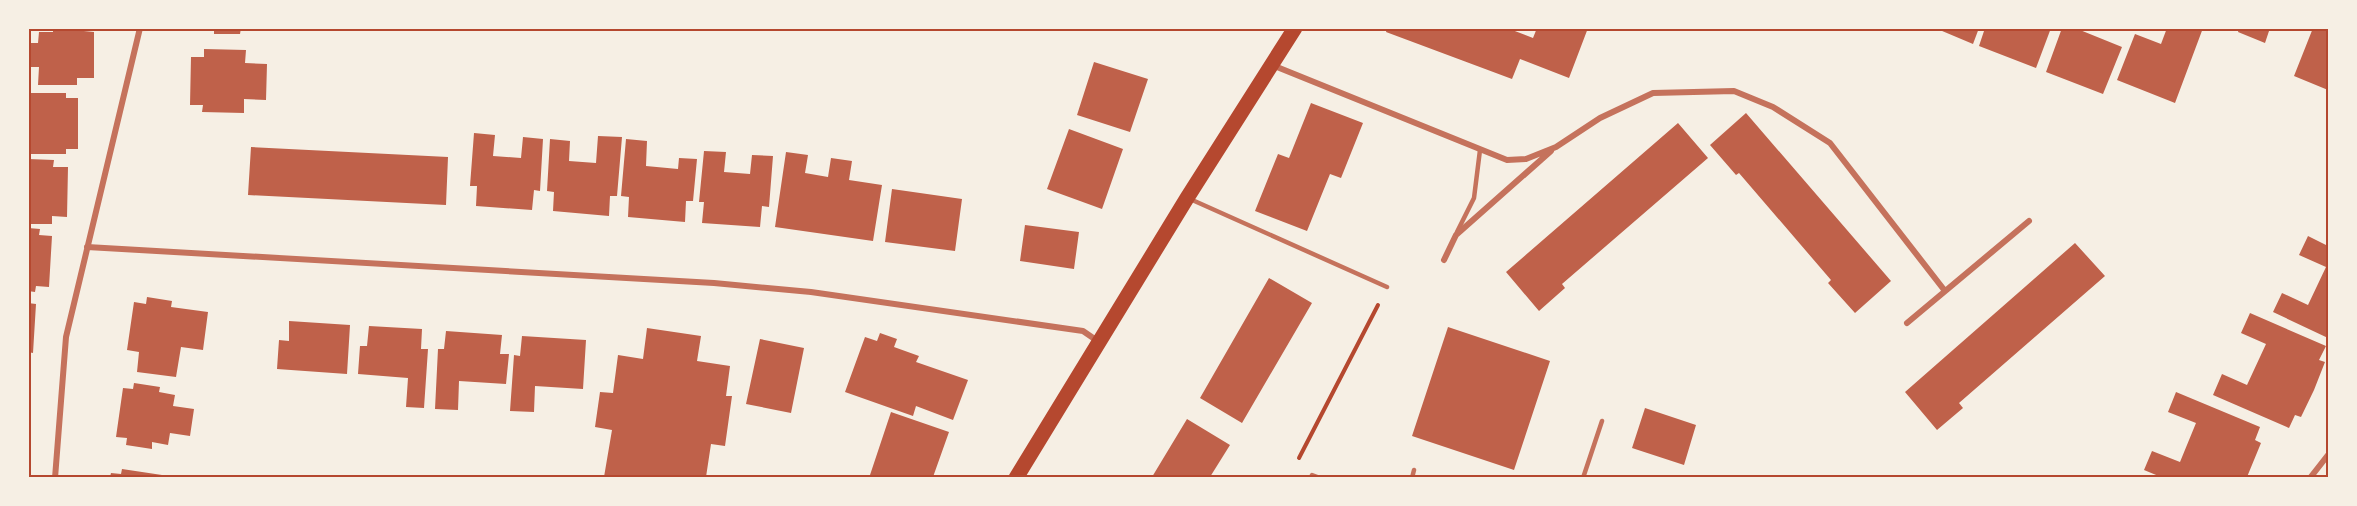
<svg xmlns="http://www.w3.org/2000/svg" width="2357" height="506" font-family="'Noto Sans',sans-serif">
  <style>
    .building { fill: #bf614a }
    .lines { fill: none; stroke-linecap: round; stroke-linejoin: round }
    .path { stroke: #b5482f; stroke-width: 4 }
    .service { stroke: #c5725c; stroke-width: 4.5 }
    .minor { stroke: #c5725c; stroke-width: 6 }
    .primary { stroke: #b5482f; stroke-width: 15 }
    .neatline { fill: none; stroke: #b5482f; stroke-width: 2 }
  </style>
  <rect width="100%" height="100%" fill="#f6efe4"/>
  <path class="building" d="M53,28L94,32V78H77V85H38L39,67H28V43H38L39,32H53Z
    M214,28H241L240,34H214Z
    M1387,28H1507L1533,38L1537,28H1588L1569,78L1520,59L1512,79L1386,32Z
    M1935,28H1979L1973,44Z
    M1985,28H2051L2036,68L1979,46Z
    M2062,28H2075L2122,47L2103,94L2046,72Z
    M2167,28H2203L2175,103L2117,80L2135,34L2161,44Z
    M2239,28H2270L2265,43L2238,32Z
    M2313,28H2328V90L2294,76Z
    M204,49L246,50L245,63L267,64L266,100L244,99V113L202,112L203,105H190L191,57H204Z
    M1094,62L1148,79L1130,132L1077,115Z
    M28,93H66V98H78V149H66V154H28Z
    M1311,103L1363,123L1341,178L1330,174L1307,231L1255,211L1278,154L1289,158Z
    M1746,113L1891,281L1855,313L1828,283L1831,280L1739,173L1736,175L1710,145Z
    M1678,123L1708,158L1562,284L1565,288L1539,311L1506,272Z
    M1069,129L1123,149L1102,209L1047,189Z
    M474,133L495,135L493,156L521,158L523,137L543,139L540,191L534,190L532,210L476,206L477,186H470Z
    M598,136L622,137L617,196H610L609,216L553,211L554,192L547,191L550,139L570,141L569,161L596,163Z
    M626,139L647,141L646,166L678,169L679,158L697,159L693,201H686L685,222L628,217L629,197L621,196Z
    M251,147L448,157L446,205L248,195Z
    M704,151L726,152L724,172L750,174L752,155L773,156L769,207L762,206L760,227L702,223L704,202H699Z
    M786,152L808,155L805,173L828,177L831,158L852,161L849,180L882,185L873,241L775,227Z
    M28,159L54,160L53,167H68L67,217L52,216V224H28Z
    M892,189L962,199L955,251L885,242Z
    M1025,225L1079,232L1074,269L1020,261Z
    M28,228L40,229L39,235L52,236L49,287L36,286L35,292L28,291Z
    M2308,236L2328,246V338L2273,312L2282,293L2308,305L2326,267L2299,255Z
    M2075,243L2105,276L1959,403L1963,408L1937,430L1905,392Z
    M1269,278L1312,303L1242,423L1200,398Z
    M147,297L172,301L171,307L208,312L203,350L181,347L176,377L137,372L139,352L127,350L134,302L146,304Z
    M28,303L36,304L33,353L28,352Z
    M2250,313L2326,346L2319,360L2325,362L2314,390L2301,417L2295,415L2289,428L2213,395L2222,374L2247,385L2266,344L2241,333Z
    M289,321L350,325L347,374L277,369L279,340L289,341Z
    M369,326L422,329L421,349H428L424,408L406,407L408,378L358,374L360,346H367Z
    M1448,327L1550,361L1514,470L1412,436Z
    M647,328L701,336L697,361L730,366L726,396H732L725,446L711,444L706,477H604L612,430L595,427L600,392L613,393L618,355L643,359Z
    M446,331L502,335L500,354H509L506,384L459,381L458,410L435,409L438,349H444Z
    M880,333L897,339L894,347L919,356L916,362L968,380L953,420L916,406L913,416L845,392L865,337L877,341Z
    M522,336L586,340L583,389L535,386L534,412L510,411L514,355L520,356Z
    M760,339L804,348L791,413L746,404Z
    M134,383L160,387L159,392L175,395L173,406L194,409L190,436L170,433L168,445L152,442V449L126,445L127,438L116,437L123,388L133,389Z
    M2176,392L2260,427L2255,440L2261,443L2247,477H2161L2144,470L2152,451L2180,462L2196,423L2168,412Z
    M1645,408L1696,425L1684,465L1632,448Z
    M891,412L949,432L933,477H879L870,475Z
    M1187,419L1230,445L1210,477H1152Z
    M122,469L162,475L161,477H110L111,473L121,474Z"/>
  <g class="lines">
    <path class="path" d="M1299,458L1378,305"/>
    <path class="service" d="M1190,199L1387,287
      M1457,232L1474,198L1480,150
      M1312,475L1320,478
      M1412,478L1414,470
      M1583,478L1602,421"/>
    <path class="minor" d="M1272,65L1507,160L1526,159L1556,147L1600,118L1653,93L1734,91L1773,107L1830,143L1945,291
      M87,247L714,283L811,292L1083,331L1099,342
      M1444,260L1456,235L1551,151
      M1907,323L2029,221
      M55,478L66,337L140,28
      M2310,478L2328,455"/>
    <path class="primary" d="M1016,478L1187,198L1295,28"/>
  </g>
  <rect width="2357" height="506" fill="none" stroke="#f6efe4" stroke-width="60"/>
  <rect x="30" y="30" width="2297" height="446" class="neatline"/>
</svg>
